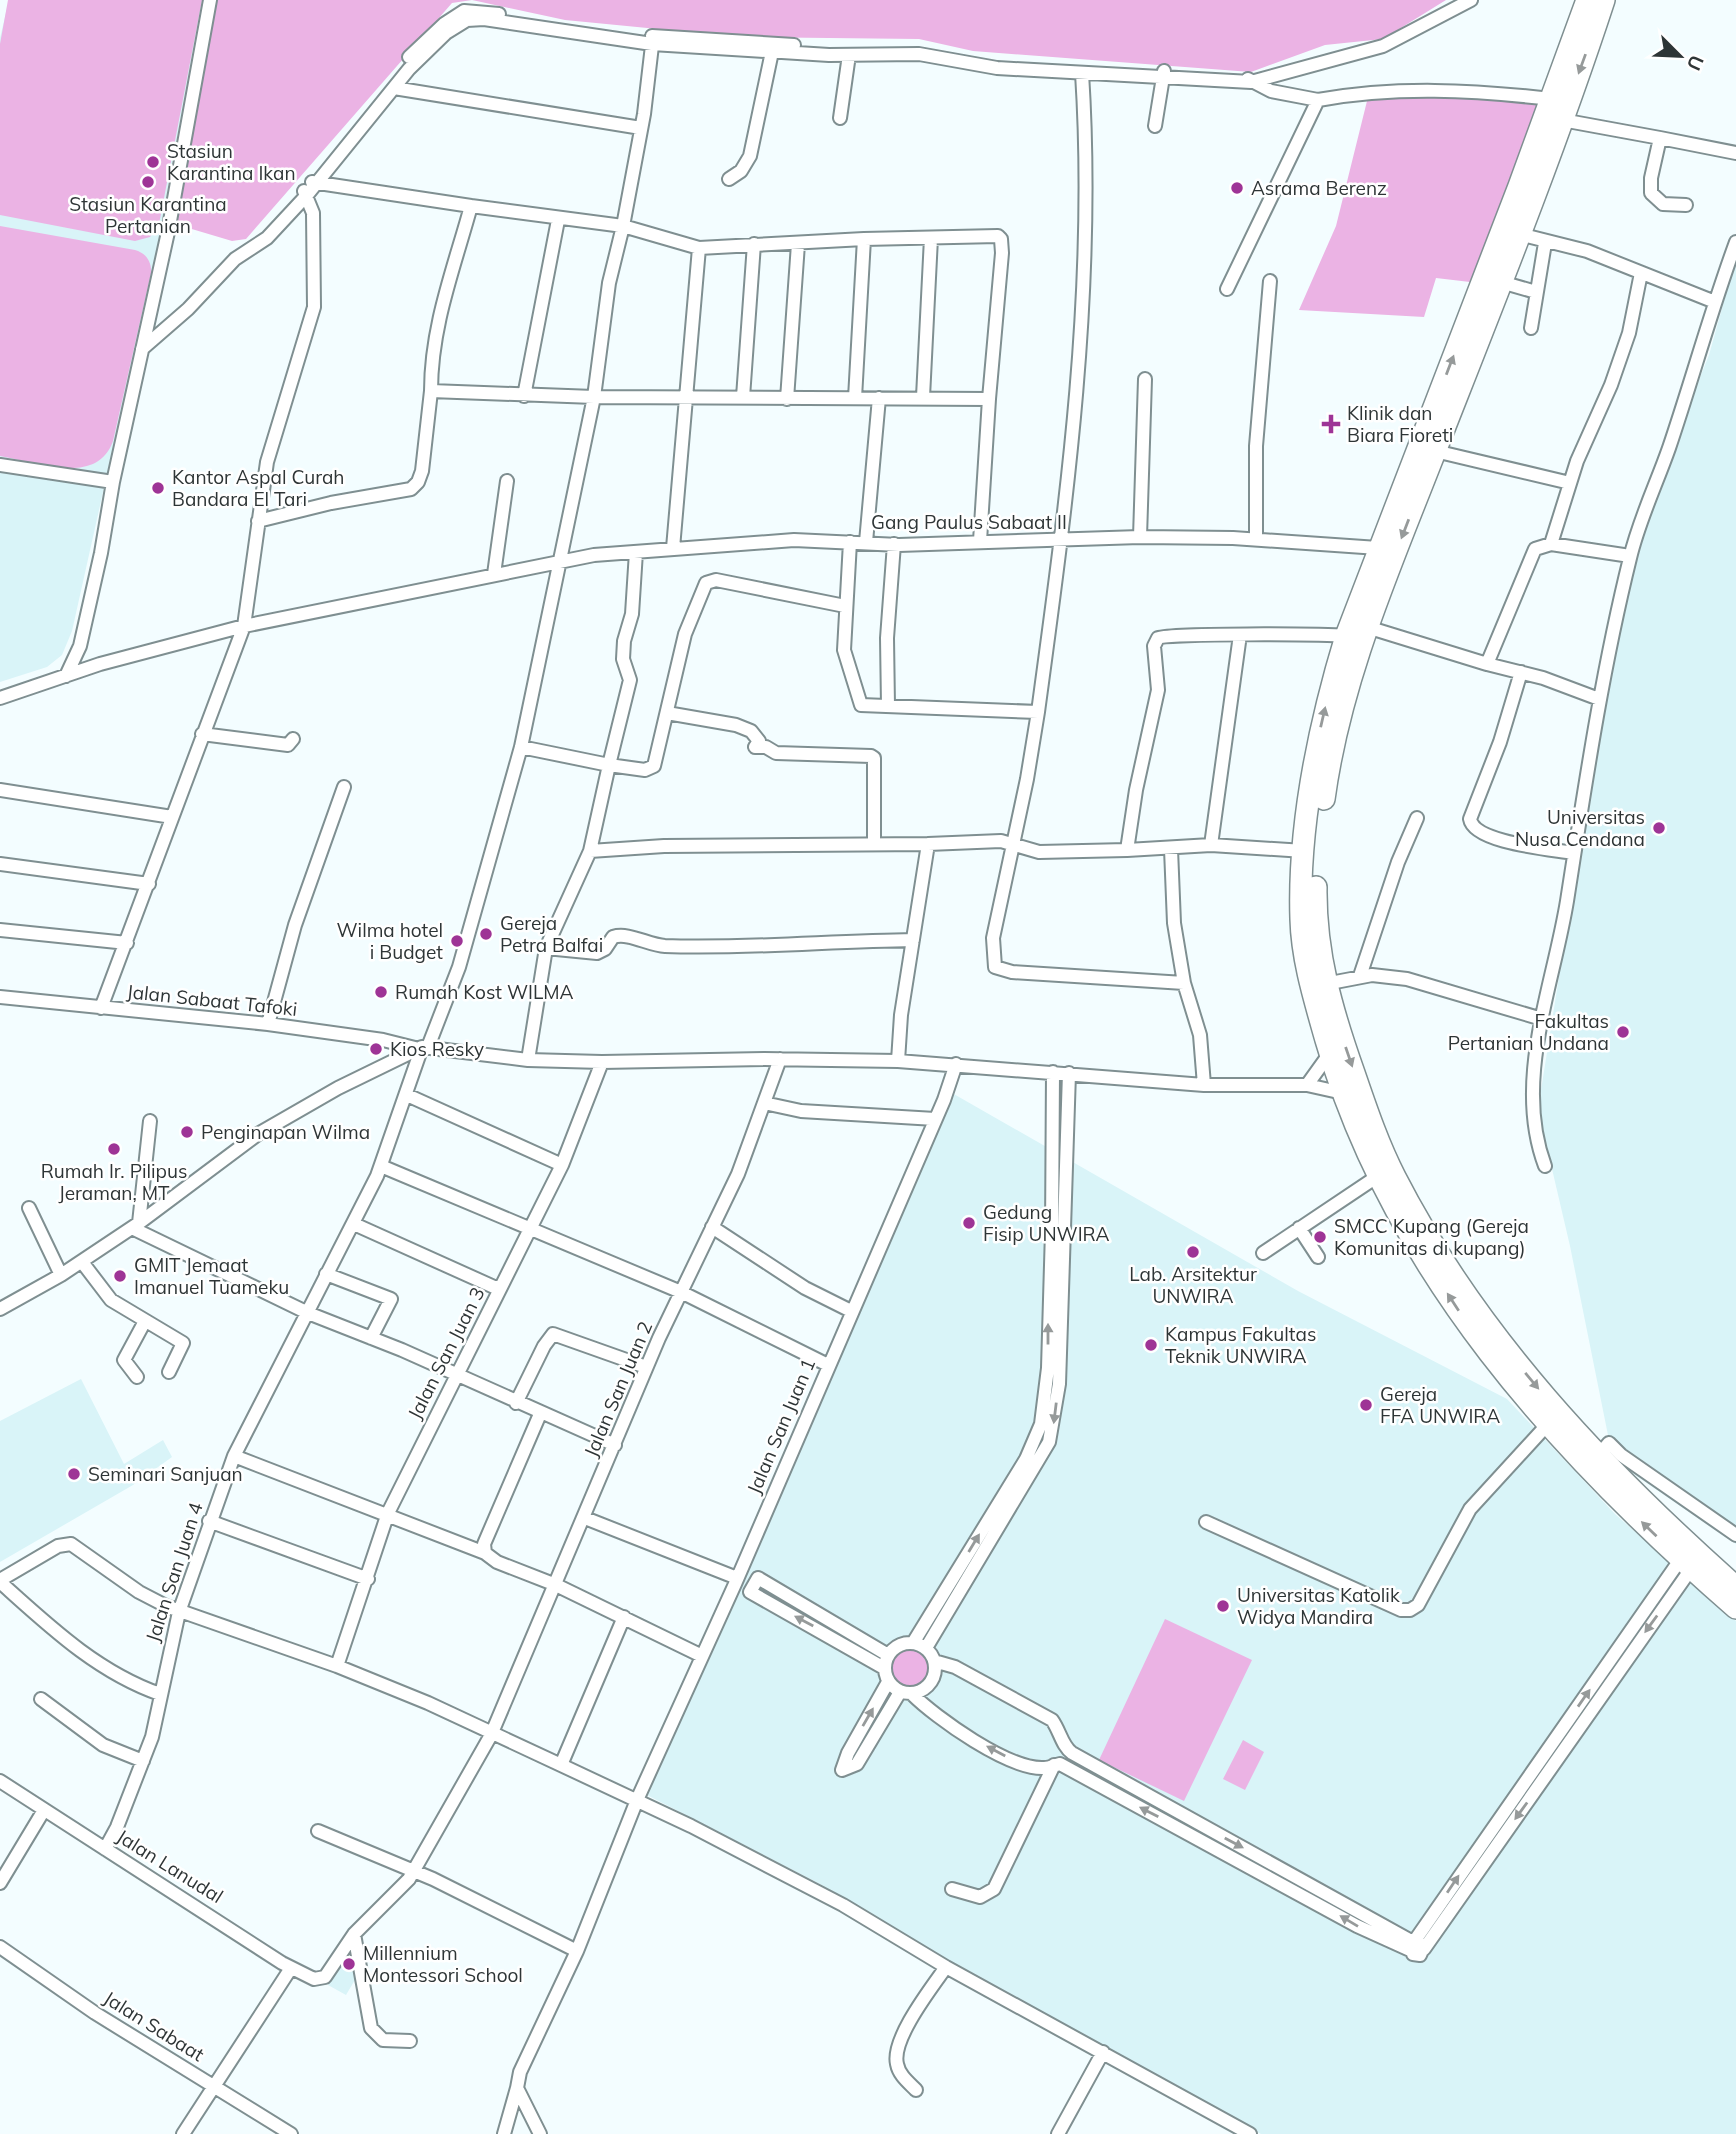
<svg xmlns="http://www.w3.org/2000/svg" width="1736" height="2134" font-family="Mulish,sans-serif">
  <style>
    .built { fill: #d9f4f8 }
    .green { fill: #ebb3e4 }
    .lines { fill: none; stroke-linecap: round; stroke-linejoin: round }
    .street-casing { stroke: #7f8f91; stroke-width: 16 }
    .highway-casing { stroke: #7f8f91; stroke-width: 24 }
    .street { stroke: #fff; stroke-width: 12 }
    .highway { stroke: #fff; stroke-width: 21 }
    .oneway { fill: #969a9a }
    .poi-dot { fill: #9e3496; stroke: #fff; stroke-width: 2.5 }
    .labels { text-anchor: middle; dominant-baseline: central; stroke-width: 5; stroke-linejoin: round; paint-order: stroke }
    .poi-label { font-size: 19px; fill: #2e3536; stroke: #fff; text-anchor: start }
    .street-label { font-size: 19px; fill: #2e3536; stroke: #fff }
  </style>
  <rect width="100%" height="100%" fill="#f3fdff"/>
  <path class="built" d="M9,0H202L155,259L72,631L62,655L47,667L0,682V38Z
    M1736,258V1544L1613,1460L1570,1246L1538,1109L1596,744L1625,602L1654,491L1709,355Z
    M952,1093L1298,1291L1507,1399L1615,1514L1736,1621V2134H1261L983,1981L818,1883L645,1794Z
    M81,1379L124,1464L163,1440L172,1457L133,1485L0,1562V1421Z
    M350,1950L355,1954L359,1973L346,1995L328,1985Z"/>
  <path class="green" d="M8,0H202L159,224L150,237L135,241L0,215V44Z
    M217,0H1446L1383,39L1325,45L1251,72L973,51L919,39L740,37L565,20L472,0L452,3L246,239L232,241L175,224Z
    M1369,93L1520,99L1538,105L1470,282L1436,278L1424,317L1299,310L1336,226Z
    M0,226L135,250C146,253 152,262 151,273L113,441C97,487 36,462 0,456Z
    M1165,1619L1252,1660L1184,1801L1099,1760Z
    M891 1668a19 19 0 1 1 38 0a19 19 0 1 1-38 0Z
    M1243,1740L1264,1752L1245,1790L1223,1779Z"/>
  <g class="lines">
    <g class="street-casing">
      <path id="street" d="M652,36L794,45
        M409,57L444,24L464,11L499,14
        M1248,79L1271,91L1318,100
        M394,88L641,128
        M840,118L849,55
        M1562,120L1660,138L1651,178V193L1663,204L1686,205
        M1155,126L1164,71
        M1660,138L1736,153
        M729,179L741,171L750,156L773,47
        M312,182L471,206
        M1519,234L1587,251L1715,302
        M1501,282L1536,292
        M1227,289L1318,100C1397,86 1472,90 1551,99
        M1531,328L1545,243
        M142,349L188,309L235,259L267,238L307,195L409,69L446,33L467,20L484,19L652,44L829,55L919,54L997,68L1251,82L1383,46L1471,0
        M524,396L558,220
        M743,397L754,244
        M923,397L931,238
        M855,398L864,239
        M787,399L798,244
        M1435,451L1570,483
        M0,465L113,482
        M258,521L331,503L411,489L418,482L422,471L431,391
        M1140,537L1145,379
        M1256,539V446L1270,281
        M980,541L989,399L594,397L609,283L623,226L699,248L864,239L998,236L1001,239L1002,253L989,399
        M850,542L844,650L861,705L1038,712C1067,499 1096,288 1082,73
        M866,542L879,398
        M1551,544L1577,461L1611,385L1629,333L1641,273
        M673,548L699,248
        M494,574L507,481
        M845,606L716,580L706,583L685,634L654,766L645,770L609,765L590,851L664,846L928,844L901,1015L898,1061
        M1367,627L1487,664L1543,678L1599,699
        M1487,664L1535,549L1551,544L1630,556
        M1521,672L1500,742L1470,819C1474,843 1551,849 1573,853
        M66,676L80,646L101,553L113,482L168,232L210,0
        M0,698L100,664L244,626L594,555L794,540L899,545L1140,537L1233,538L1378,548
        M888,706L887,638L894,544
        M1038,712L1027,779L993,938L995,967L1012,972L1184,983
        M667,713L736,725L751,731L759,741L755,747H766L776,753L871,756L874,758V843
        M202,734L288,745L293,739
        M521,747L609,765L630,680L623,659L624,641L632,614L636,552
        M0,790L172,817
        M928,844L1001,841L1039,852L1127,850
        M1211,845L1240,635
        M1171,849L1174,923L1184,983L1200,1035L1204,1085
        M1304,851L1211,845L1127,850L1136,790L1158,690L1154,646L1158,638C1167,633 1325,634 1346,636
        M0,864L149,884
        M0,930L127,943
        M546,948L597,953L605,949L613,937C629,932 648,945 665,946C748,949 830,941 913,940
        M1360,976L1398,862L1417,818
        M1325,984L1372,975L1407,979L1542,1019
        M0,997L268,1024L383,1040L419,1049
        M101,1008L244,626L267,462L314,307L313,213L304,191
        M268,1024L295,925L344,787
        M428,1047L459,967L521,747L594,397L431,391C431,326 454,268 471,206L623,226L644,114L653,37
        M528,1060L546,948L590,851
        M1307,1085L1330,1053
        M407,1095L562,1165
        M764,1103L801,1111L935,1119
        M381,1166L681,1292L828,1365
        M1545,1166C1513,1081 1553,987 1567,901C1585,786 1602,671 1630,558C1639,520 1656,485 1669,448C1692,380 1711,310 1736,242
        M139,1223L150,1121
        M354,1224L494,1287H501
        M712,1227L805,1288L851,1311
        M132,1228L308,1313L402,1350L615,1445
        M1299,1228L1318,1257
        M1263,1253L1378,1176
        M82,1262L111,1300L183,1343L169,1372
        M326,1274L391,1299L371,1338
        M61,1275L139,1223L258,1134L338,1088L422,1047L528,1060L602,1062L764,1059L898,1061L1204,1085H1307L1343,1093
        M0,1309L61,1275L29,1208
        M137,1377L124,1360L145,1321
        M516,1403L544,1346L553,1334L646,1367
        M540,1414L484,1544L485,1553L497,1562L556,1585L702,1656
        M234,1456L485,1553
        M1598,1456L1609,1443L1621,1455L1736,1535
        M585,1518L737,1578
        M209,1521L368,1579
        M1206,1522L1401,1610H1410L1418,1605L1470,1509L1547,1425
        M0,1580L58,1546L71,1544L139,1592L166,1606L337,1666L428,1703L561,1765
        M0,1582C49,1626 97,1672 160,1694
        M624,1617L561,1765L691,1826L843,1905L946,1967L1250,2134
        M885 1668a25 25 0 1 1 50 0a25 25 0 1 1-50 0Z
        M913,1643L1026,1459L1041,1424L1048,1368L1052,1231L1053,1072
        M926,1648L1049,1442L1059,1384L1069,1073
        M934,1661L955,1667L1052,1720C1060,1731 1062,1746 1072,1753L1413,1942
        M337,1666L388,1513L562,1165L602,1062
        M884,1668L750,1592L758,1578L888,1655
        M888,1682L848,1753L842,1770L857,1764L900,1692
        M912,1694C936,1718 1009,1770 1044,1768C1050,1768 1055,1765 1060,1764L1357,1926L1410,1950
        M41,1699L103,1745L143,1761
        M0,1781L282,1963L314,1979L325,1977L354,1934L409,1879L491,1735L659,1338L738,1174L780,1059
        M318,1831L433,1879L577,1951
        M105,1849L117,1827L152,1737L179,1612L234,1456L377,1176L422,1047
        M0,1883L44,1810
        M952,1889L980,1897L994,1889L1054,1765
        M354,1934L371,2028L383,2040L410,2041
        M1416,1941L1424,1946L1420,1955L1413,1954L1411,1946L1680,1560
        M0,1947L95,2013L291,2134
        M1424,1949L1691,1569
        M916,2090C908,2082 899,2075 897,2064C891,2039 932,1987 946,1967
        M183,2134L291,1968
        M504,2134L517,2088
        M540,2134L517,2088L520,2072L577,1951L637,1800L735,1584L944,1100L956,1064
        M1058,2134L1103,2052"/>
    </g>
    <g class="highway-casing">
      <path id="highway" d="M1587,0L1519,186L1346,636C1319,725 1298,826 1301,919C1302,960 1315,1001 1326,1040C1392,1271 1559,1454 1736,1608
        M1324,799C1340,681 1388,572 1431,462C1491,309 1553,156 1604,0
        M1316,887C1315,953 1332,1011 1354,1073C1366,1108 1378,1144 1395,1177C1477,1337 1603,1469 1736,1587"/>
    </g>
    <use href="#street" class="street"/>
    <use href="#highway" class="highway"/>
  </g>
  <defs><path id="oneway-solid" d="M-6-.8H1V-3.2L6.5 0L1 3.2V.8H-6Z" transform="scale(1.75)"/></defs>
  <g class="oneway">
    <use href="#oneway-solid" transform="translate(1582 64) rotate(110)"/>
    <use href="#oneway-solid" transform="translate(1450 365) rotate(-69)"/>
    <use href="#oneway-solid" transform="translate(1405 529) rotate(111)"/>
    <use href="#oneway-solid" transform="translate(1323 717) rotate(-77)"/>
    <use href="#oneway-solid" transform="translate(1349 1057) rotate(71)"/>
    <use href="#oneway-solid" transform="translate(1453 1302) rotate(-123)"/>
    <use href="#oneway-solid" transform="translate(1048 1334) rotate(-90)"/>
    <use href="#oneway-solid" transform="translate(1532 1381) rotate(50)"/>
    <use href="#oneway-solid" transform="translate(1055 1413) rotate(97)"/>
    <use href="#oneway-solid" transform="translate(1649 1529) rotate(-136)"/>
    <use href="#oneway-solid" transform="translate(974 1543) rotate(-59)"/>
    <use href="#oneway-solid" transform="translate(804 1621) rotate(-152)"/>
    <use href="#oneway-solid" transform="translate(1651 1624) rotate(126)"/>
    <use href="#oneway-solid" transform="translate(1584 1698) rotate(-55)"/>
    <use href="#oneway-solid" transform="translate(868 1717) rotate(-60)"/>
    <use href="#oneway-solid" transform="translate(996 1751) rotate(-152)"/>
    <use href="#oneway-solid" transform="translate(1521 1811) rotate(126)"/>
    <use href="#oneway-solid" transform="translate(1149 1812) rotate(-153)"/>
    <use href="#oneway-solid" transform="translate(1234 1843) rotate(28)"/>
    <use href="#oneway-solid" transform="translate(1453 1884) rotate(-56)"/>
    <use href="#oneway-solid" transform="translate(1349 1921) rotate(-149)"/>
  </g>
  <g class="poi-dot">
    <circle cx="153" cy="162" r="7"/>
    <circle cx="148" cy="182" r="7"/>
    <circle cx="1237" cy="188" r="7"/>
    <path d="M1327.5 413.5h7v7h7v7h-7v7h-7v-7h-7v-7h7z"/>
    <circle cx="158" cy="488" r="7"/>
    <circle cx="1659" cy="828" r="7"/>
    <circle cx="486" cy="934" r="7"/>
    <circle cx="457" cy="941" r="7"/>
    <circle cx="381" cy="992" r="7"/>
    <circle cx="1623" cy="1032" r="7"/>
    <circle cx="376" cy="1049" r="7"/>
    <circle cx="187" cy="1132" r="7"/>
    <circle cx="114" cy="1149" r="7"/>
    <circle cx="969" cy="1223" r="7"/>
    <circle cx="1320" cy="1237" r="7"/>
    <circle cx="1193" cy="1252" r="7"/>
    <circle cx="120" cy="1276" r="7"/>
    <circle cx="1151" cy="1345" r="7"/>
    <circle cx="1366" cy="1405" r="7"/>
    <circle cx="74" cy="1474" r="7"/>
    <circle cx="1223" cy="1606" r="7"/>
    <circle cx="349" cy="1964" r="7"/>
  </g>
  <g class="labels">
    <g class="poi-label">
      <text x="167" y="151">Stasiun<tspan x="167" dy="22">Karantina Ikan</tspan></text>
      <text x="1251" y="188">Asrama Berenz</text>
      <text x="148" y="204" text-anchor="middle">Stasiun Karantina<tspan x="148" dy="22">Pertanian</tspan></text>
      <text x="1347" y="413">Klinik dan<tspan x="1347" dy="22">Biara Fioreti</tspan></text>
      <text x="172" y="477">Kantor Aspal Curah<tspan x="172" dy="22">Bandara El Tari</tspan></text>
      <text x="1645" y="817" text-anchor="end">Universitas<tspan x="1645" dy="22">Nusa Cendana</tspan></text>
      <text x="500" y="923">Gereja<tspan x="500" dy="22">Petra Balfai</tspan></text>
      <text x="443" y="930" text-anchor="end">Wilma hotel<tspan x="443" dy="22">i Budget</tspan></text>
      <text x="395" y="992">Rumah Kost WILMA</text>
      <text x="1609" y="1021" text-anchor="end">Fakultas<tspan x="1609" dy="22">Pertanian Undana</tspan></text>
      <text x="390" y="1049">Kios Resky</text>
      <text x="201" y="1132">Penginapan Wilma</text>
      <text x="114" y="1171" text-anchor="middle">Rumah Ir. Pilipus<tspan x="114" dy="22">Jeraman, MT</tspan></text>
      <text x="983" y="1212">Gedung<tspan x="983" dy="22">Fisip UNWIRA</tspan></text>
      <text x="1334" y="1226">SMCC Kupang (Gereja<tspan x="1334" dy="22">Komunitas di kupang)</tspan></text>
      <text x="134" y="1265">GMIT Jemaat<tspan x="134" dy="22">Imanuel Tuameku</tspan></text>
      <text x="1193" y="1274" text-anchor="middle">Lab. Arsitektur<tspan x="1193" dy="22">UNWIRA</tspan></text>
      <text x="1165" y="1334">Kampus Fakultas<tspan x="1165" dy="22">Teknik UNWIRA</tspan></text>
      <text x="1380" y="1394">Gereja<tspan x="1380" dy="22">FFA UNWIRA</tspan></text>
      <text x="88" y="1474">Seminari Sanjuan</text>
      <text x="1237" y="1595">Universitas Katolik<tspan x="1237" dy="22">Widya Mandira</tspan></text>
      <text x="363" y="1953">Millennium<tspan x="363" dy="22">Montessori School</tspan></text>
    </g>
    <g class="street-label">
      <text x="969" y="522">Gang Paulus Sabaat II</text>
      <text transform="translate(212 1000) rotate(6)">Jalan Sabaat Tafoki</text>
      <text transform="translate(446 1353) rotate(-63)">Jalan San Juan 3</text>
      <text transform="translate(618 1389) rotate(-67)">Jalan San Juan 2</text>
      <text transform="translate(781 1426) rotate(-67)">Jalan San Juan 1</text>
      <text transform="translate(174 1572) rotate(-72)">Jalan San Juan 4</text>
      <text transform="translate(170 1866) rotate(32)">Jalan Lanudal</text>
      <text transform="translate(154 2026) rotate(32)">Jalan Sabaat</text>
    </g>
  </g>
  <g transform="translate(1680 56) rotate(114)" stroke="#ffffff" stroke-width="5" paint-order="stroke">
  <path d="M0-5L12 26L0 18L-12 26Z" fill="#2e3536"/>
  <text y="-10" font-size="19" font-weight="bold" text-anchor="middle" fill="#2e3536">U</text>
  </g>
</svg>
